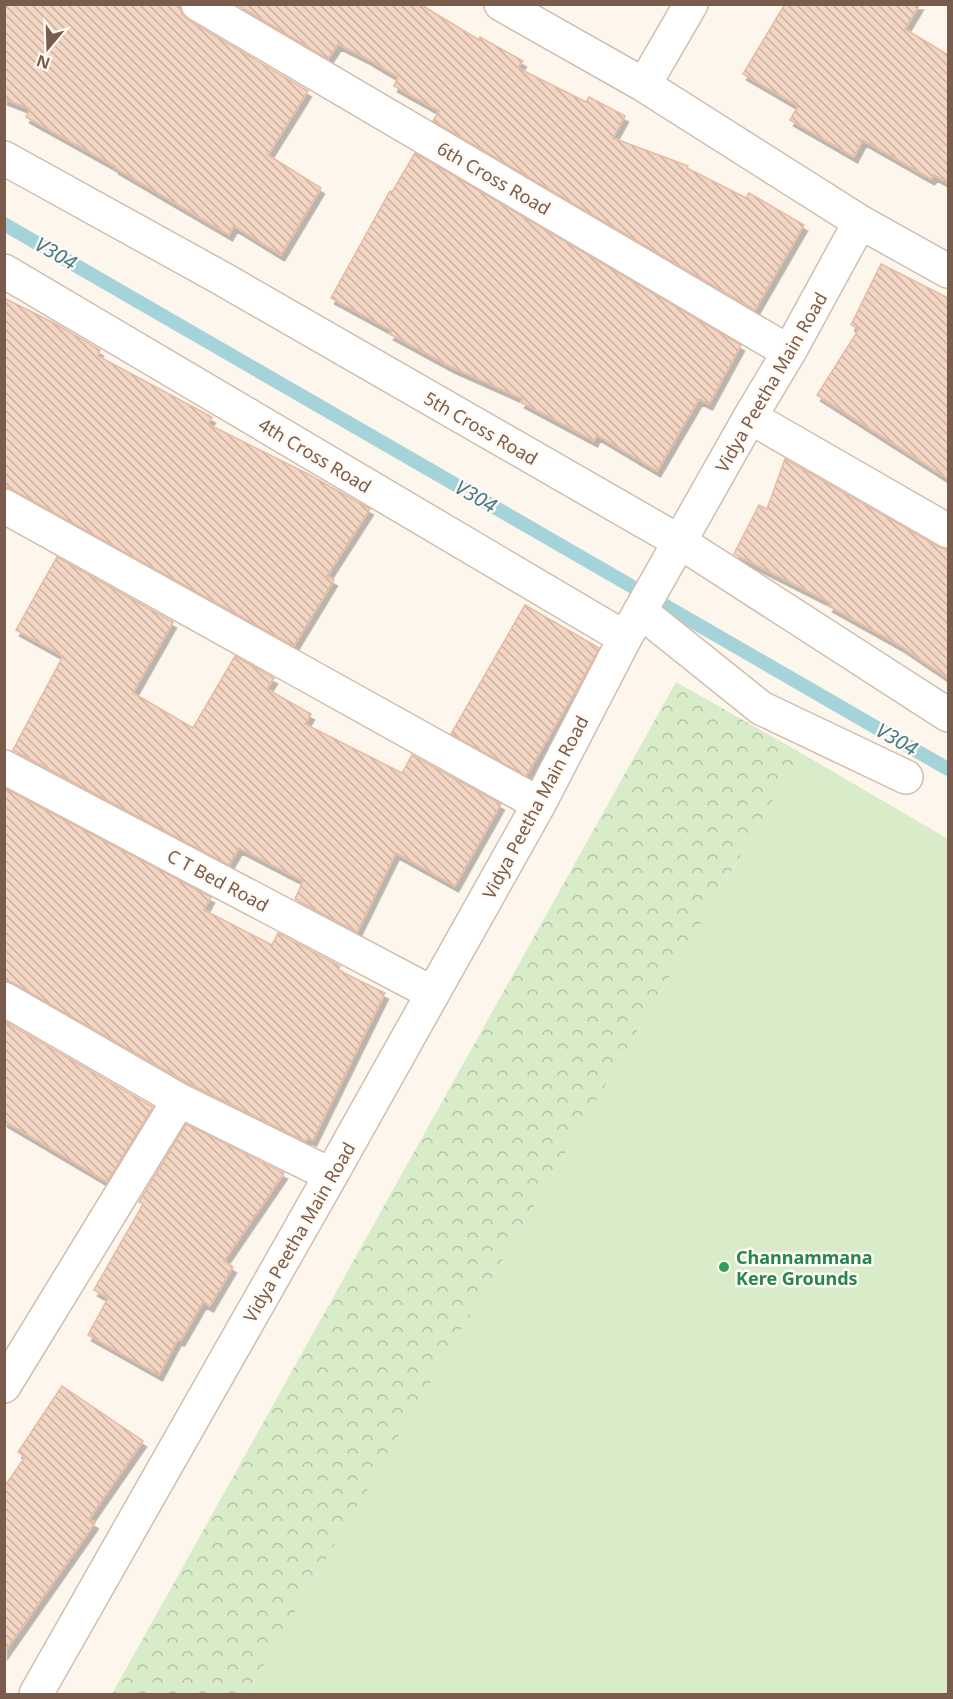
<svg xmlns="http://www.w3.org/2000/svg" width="953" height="1699" font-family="'Noto Sans',sans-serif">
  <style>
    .forest { fill: url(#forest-crowns) }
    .pitch { fill: #d8ecc9 }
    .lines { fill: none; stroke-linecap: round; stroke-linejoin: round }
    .stream { stroke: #a5d3da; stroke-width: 14 }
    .building { fill: url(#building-back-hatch); stroke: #e6bba3; stroke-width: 1.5; filter: url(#shadow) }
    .minor-casing { stroke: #d1beb0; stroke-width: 36 }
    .minor { stroke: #fff; stroke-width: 33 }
    .leisure-dot { fill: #2e9e5b; stroke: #fffaf3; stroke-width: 2 }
    .labels { text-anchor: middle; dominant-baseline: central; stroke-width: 5; stroke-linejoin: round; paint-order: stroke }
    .street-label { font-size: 18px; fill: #7a5c4d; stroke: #fffaf3 }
    .leisure-label { font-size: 18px; font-weight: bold; fill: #27864d; stroke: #fffaf3; text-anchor: start }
    .water-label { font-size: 20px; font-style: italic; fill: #437c86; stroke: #fffaf3 }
  </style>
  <defs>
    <pattern id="forest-crowns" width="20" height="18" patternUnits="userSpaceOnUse" patternTransform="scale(1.5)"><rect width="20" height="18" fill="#d8ecc9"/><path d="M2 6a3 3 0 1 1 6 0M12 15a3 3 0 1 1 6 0" fill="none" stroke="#b4c2a5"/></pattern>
    <pattern id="building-back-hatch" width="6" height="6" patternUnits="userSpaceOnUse" patternTransform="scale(1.5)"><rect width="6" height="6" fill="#f3d5c3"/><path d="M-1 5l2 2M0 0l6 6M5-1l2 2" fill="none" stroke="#cab0a1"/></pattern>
    <filter id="shadow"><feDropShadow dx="3.5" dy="6" stdDeviation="0" flood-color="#0004"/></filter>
  </defs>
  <rect width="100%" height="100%" fill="#fdf6ec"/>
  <path class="forest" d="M676,682L801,753L247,1694H112Z"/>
  <path class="pitch" d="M801,753L948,839V1694H247Z"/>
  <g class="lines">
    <path class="stream" d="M4,224L948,769"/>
  </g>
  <path class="building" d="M4,4H179L182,14L188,20L308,91L268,155L321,188L281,255L234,226L229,235L115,168L116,167L26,117L30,109L4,99Z
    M236,4H420L479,40L480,37L523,61L518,68L586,102L589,97L625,116L613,138L688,166L687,168L746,198L749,193L804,225L755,310L433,121L439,111L394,86L398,77L366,58L338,44L328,59Z
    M785,4H920L905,29L948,55V183L934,175L931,179L863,140L854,157L790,120L798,106L743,74Z
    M415,153L741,345L709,404L699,399L657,471L597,435L594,441L521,402L523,399L451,367L390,334L392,331L331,298L390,191L392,192Z
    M881,264L948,298V479L817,395L859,329L851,325Z
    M4,298L56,324L100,350L98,356L212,417L208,424L308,474L370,509L327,576L334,580L294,646L13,490L4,486Z
    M785,459L939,547L948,550V678L899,645L829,606L831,603L734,554L759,505L767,509Z
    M57,557L173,622L133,693L193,728L235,656L274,678L267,689L311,714L305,724L402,773L412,755L501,804L455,886L396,853L357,932L295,899L303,881L239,848L229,865L13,750L63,656L16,630Z
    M525,605L599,648L582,680L526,776L451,734Z
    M4,788L211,897L204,910L272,945L278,933L340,966L338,970L385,993L313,1140L308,1138L305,1141L188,1083L13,983L4,980Z
    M4,1021L153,1107L107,1182L4,1121Z
    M186,1124L284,1173L224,1261L233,1267L210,1306L203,1302L181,1340L178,1339L159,1375L88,1335L108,1298L94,1290L143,1204L139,1202Z
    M62,1386L143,1441L89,1519L95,1523L4,1653V1487L25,1457L18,1452Z"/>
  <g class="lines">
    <g class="minor-casing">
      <path id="minor" d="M198,4L789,352
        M501,4L644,85
        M4,158L221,278L680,542L948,715
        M860,222L948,271
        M4,271L625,638
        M750,417L948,531
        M4,506L539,804
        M640,611L761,708L906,777
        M4,767L432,993
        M4,999L179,1100L331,1175
        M4,1386L179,1100
        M36,1694L331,1175L539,804L625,638L750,417L789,352L860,222L644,85L691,4"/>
    </g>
    <use href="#minor" class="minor"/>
  </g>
  <circle class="leisure-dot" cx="724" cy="1267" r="6"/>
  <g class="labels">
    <g class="street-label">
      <text transform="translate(494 178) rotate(30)">6th Cross Road</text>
      <text transform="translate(771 382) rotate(-60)">Vidya Peetha Main Road</text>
      <text transform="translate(481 428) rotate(30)">5th Cross Road</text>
      <text transform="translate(315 455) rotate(31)">4th Cross Road</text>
      <text transform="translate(535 807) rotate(-62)">Vidya Peetha Main Road</text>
      <text transform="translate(218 880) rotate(28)">C T Bed Road</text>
      <text transform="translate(299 1232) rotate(-60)">Vidya Peetha Main Road</text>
    </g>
    <g class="leisure-label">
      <text x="736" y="1257">Channammana<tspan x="736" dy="21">Kere Grounds</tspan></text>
    </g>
    <g class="water-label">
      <text transform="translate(56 253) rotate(30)">V304</text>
      <text transform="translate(476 496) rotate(30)">V304</text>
      <text transform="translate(897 739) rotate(30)">V304</text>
    </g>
  </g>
  <rect width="953" height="1699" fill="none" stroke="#7a5c4d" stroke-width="12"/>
  <g transform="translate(48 48) rotate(199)" stroke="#fffaf3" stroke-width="4.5" paint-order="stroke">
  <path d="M0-4.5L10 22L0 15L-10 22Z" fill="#7a5c4d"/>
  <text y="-9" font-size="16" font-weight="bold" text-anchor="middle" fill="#7a5c4d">N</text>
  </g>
</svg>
